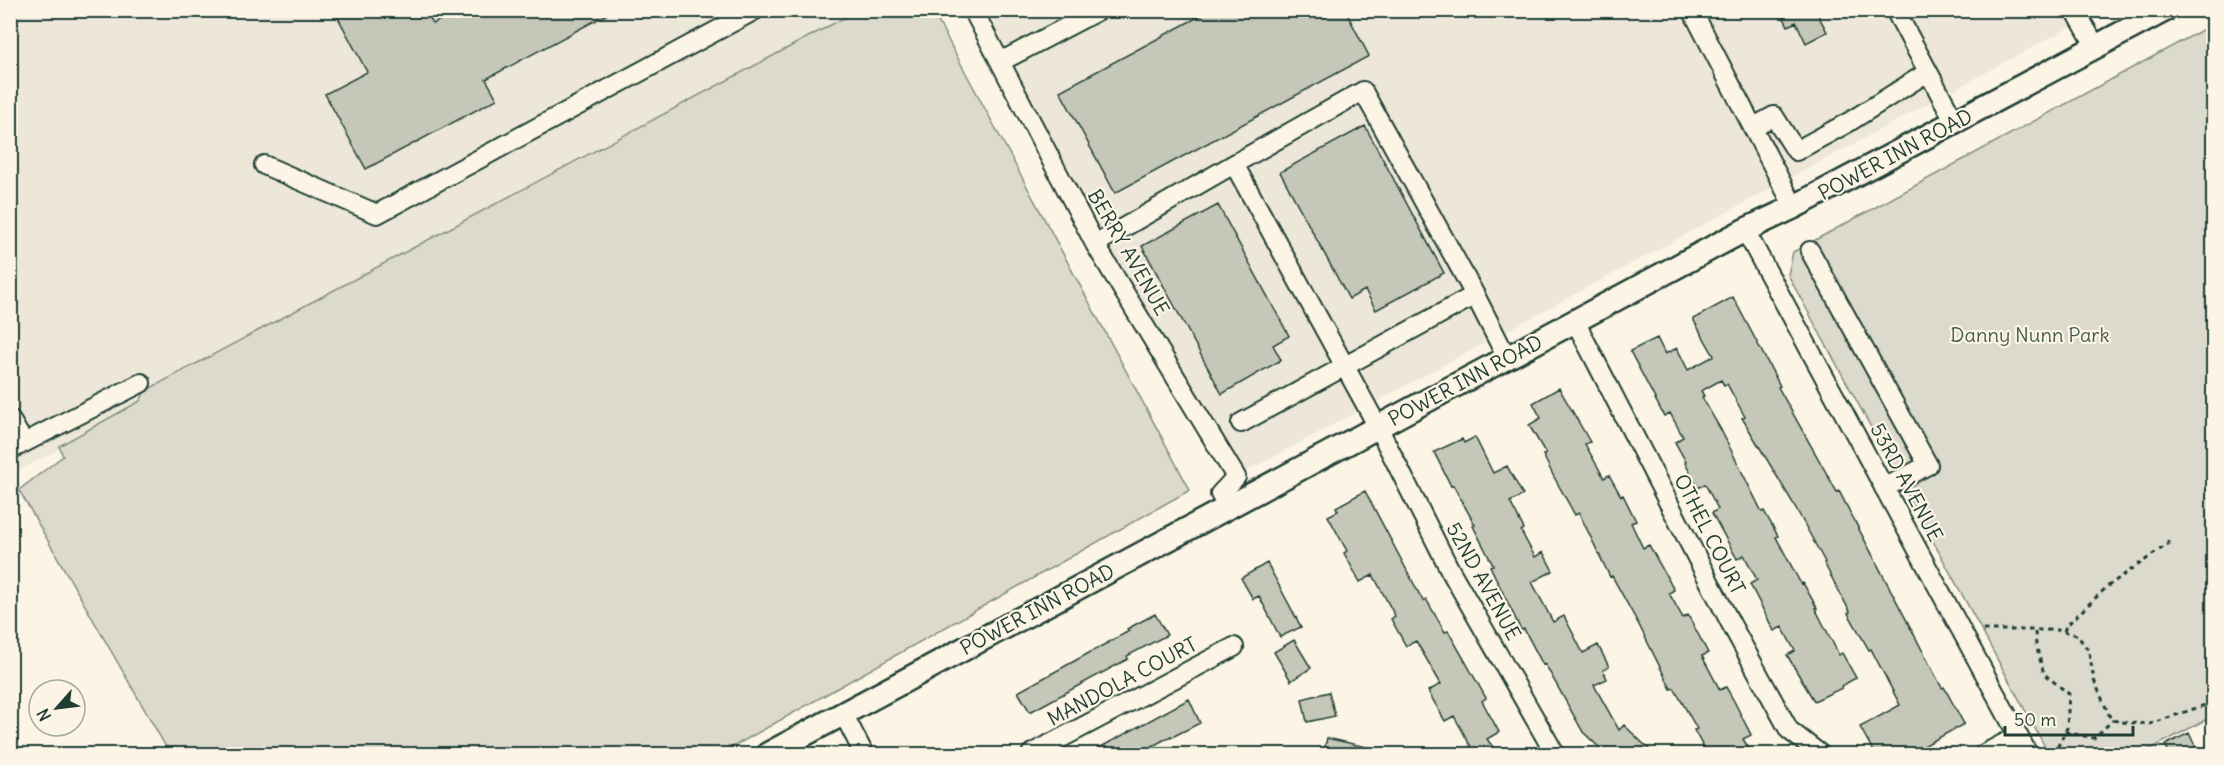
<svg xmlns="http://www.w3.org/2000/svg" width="2224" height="765" font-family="Delius,sans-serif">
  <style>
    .built { fill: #ece7d8 }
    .green { fill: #dcdacc; stroke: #7e8c80; stroke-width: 1.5 }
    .building { fill: #c5c7b9; stroke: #1f3d34; stroke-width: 1.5 }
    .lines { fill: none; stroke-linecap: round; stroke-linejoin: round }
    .minor-casing { stroke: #1f3d34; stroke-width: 22 }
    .major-casing { stroke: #1f3d34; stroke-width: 27 }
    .path { stroke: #1f3d34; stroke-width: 3; stroke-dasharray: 4.5 4.5; stroke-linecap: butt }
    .minor { stroke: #fcf5e5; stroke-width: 18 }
    .major { stroke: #fcf5e5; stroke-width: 22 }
    .labels { text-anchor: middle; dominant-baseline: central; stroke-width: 4.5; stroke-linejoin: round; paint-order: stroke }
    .street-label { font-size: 20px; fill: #1f3d34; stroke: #fcf5e5 }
    .park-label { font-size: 20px; fill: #455c52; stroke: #fcf5e5 }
  </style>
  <rect width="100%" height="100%" fill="#fcf5e5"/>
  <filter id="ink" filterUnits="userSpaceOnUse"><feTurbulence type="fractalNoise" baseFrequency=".0167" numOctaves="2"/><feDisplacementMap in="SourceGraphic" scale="12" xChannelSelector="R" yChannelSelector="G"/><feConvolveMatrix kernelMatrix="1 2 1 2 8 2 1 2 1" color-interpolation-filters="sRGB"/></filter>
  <g filter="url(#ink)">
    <path class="built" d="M11,11H883L158,395L11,475Z
      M979,11H2100L1236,477Z"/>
    <path class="green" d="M932,10L1190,490L720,754H170L19,490L63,456L59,446L140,401L145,391L857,11Z
      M2213,24V716L2141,754H2049L1788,275L1793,252Z"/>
    <path class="building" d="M334,10H426L433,24L457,10H615L486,79L497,99L366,169L325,94L367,72Z
      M1211,10H1345L1369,56L1115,193L1060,91Z
      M1780,10H1818L1816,11L1827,32L1806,43L1796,22L1788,26Z
      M1365,126L1444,273L1376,310L1365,290L1349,299L1280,172Z
      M1218,205L1289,336L1273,345L1281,360L1222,394L1142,246Z
      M1733,297L1780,386L1778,387L1837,492L1839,491L1942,688L1944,687L1964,724L1909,754H1875L1860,727L1900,705L1871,649L1869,650L1848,613L1850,612L1824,563L1825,562L1793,503L1742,418L1745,417L1727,384L1724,385L1721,380L1701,391L1704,396L1702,397L1721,430L1762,512L1764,511L1778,536L1776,537L1801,584L1803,583L1817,608H1815L1839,655L1842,653L1856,678L1841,686L1842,688L1814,701L1787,655L1795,651L1782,627L1774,631L1750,584L1757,580L1744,555L1737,559L1712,513L1718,509L1705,484L1698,488L1685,463L1686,462L1675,442L1683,437L1670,413L1664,416L1630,351L1657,338L1665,354L1677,348L1688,370L1714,356L1693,319Z
      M1559,388L1590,442L1585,444L1604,478L1609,475L1621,496L1623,495L1636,521L1631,523L1643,548L1649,545L1674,590L1669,593L1683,618L1688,615L1708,653L1702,656L1720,690L1726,687L1735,703L1751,735L1743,739L1752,754H1707L1694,730L1697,729L1674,688L1671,689L1639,625L1612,576L1610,577L1579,513L1575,515L1554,477L1543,455L1546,454L1529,425L1541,418L1533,403Z
      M1475,437L1493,473L1507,466L1523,495L1510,502L1524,529L1521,531L1535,557L1543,552L1553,571L1532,582L1553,622L1564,616L1583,653L1598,645L1609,667L1603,670L1607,679L1594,685L1619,730L1624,725L1654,754H1606L1583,732L1545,664L1543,665L1524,629L1521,630L1490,566L1493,565L1473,526L1475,525L1453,485L1451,486L1434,452L1462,439L1464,443Z
      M1365,491L1423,601L1426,599L1445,632L1448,631L1486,698L1482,701L1499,732L1487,739L1498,754H1475L1454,716L1445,721L1428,691L1441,684L1416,641L1406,646L1391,619L1395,616L1373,575L1360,582L1344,553L1347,551L1328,516L1338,511L1336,507Z
      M1267,563L1301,627L1280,637L1259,596L1253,599L1241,578Z
      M1155,614L1167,635L1127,656L1128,659L1030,712L1018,692L1129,631L1127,629Z
      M1294,640L1311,668L1291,681L1274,652Z
      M1329,692L1335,716L1307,722L1302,699Z
      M1189,699L1200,723L1172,737L1171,736L1138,754H1088Z
      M2189,733L2199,754H2170L2165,745Z
      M1327,738L1375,749L1374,754H1323Z"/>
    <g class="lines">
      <g class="minor-casing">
        <path id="minor" d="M973,10L1095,244L1236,477L1220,494L1228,507
          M1692,10L1794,207
          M1895,10L1955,122
          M2075,10L2096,47
          M1000,62L1099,10
          M1754,127L1774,116L1796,151L1849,122L1928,72
          M1234,164L1363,91L1475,295
          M264,165L377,214L755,10
          M1745,230L2028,754
          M1095,244L1234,164L1378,427L1450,570L1555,754
          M1810,251L1928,465L1884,488
          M1575,321L1730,622L1789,730L1820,754
          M10,419L24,443
          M1241,423L1475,295L1507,358
          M10,450L141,383
          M843,713L864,754
          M1031,754L1234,647
          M1984,754L2018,736"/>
      </g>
      <g class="major-casing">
        <path id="major" d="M768,754L1745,230L1794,207L2165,10"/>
      </g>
      <path class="path" d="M1983,630H2057L2077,635L2089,651L2094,680L2110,717L2113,720L2121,722L2150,724L2214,702
        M2064,631L2066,626L2108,586L2168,544V538
        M2035,632L2036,645L2044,674L2069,694L2067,728L2054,754
        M2065,732L2094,738L2113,720"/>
      <use href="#minor" class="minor"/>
      <use href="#major" class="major"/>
    </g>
  </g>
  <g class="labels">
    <g class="street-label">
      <text transform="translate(1895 154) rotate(-28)">POWER INN ROAD</text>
      <text transform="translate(1129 252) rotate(60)">BERRY AVENUE</text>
      <text transform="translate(1465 380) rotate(-28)">POWER INN ROAD</text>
      <text transform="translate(1907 482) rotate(62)">53RD AVENUE</text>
      <text transform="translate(1710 534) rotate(63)">OTHEL COURT</text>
      <text transform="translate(1484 581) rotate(61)">52ND AVENUE</text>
      <text transform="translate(1037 609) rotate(-28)">POWER INN ROAD</text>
      <text transform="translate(1122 681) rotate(-28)">MANDOLA COURT</text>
    </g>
    <g class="park-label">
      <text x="2030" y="334">Danny Nunn Park</text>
    </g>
  </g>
  <rect width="2224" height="765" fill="none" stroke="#fcf5e5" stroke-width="36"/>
  <rect x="18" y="18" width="2188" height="729" fill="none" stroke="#1f3d34" stroke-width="2" filter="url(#ink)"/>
  <g transform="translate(57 708) rotate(242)"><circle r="28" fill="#fcf5e5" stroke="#a4ab9e" stroke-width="1.5"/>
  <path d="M0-4.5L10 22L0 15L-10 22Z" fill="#1f3d34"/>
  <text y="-9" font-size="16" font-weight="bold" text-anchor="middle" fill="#1f3d34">N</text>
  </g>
  <path d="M2005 726v9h128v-9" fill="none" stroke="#1f3d34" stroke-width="3"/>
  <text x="2014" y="726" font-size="18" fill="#1f3d34" stroke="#fcf5e5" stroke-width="4.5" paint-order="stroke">50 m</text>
</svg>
